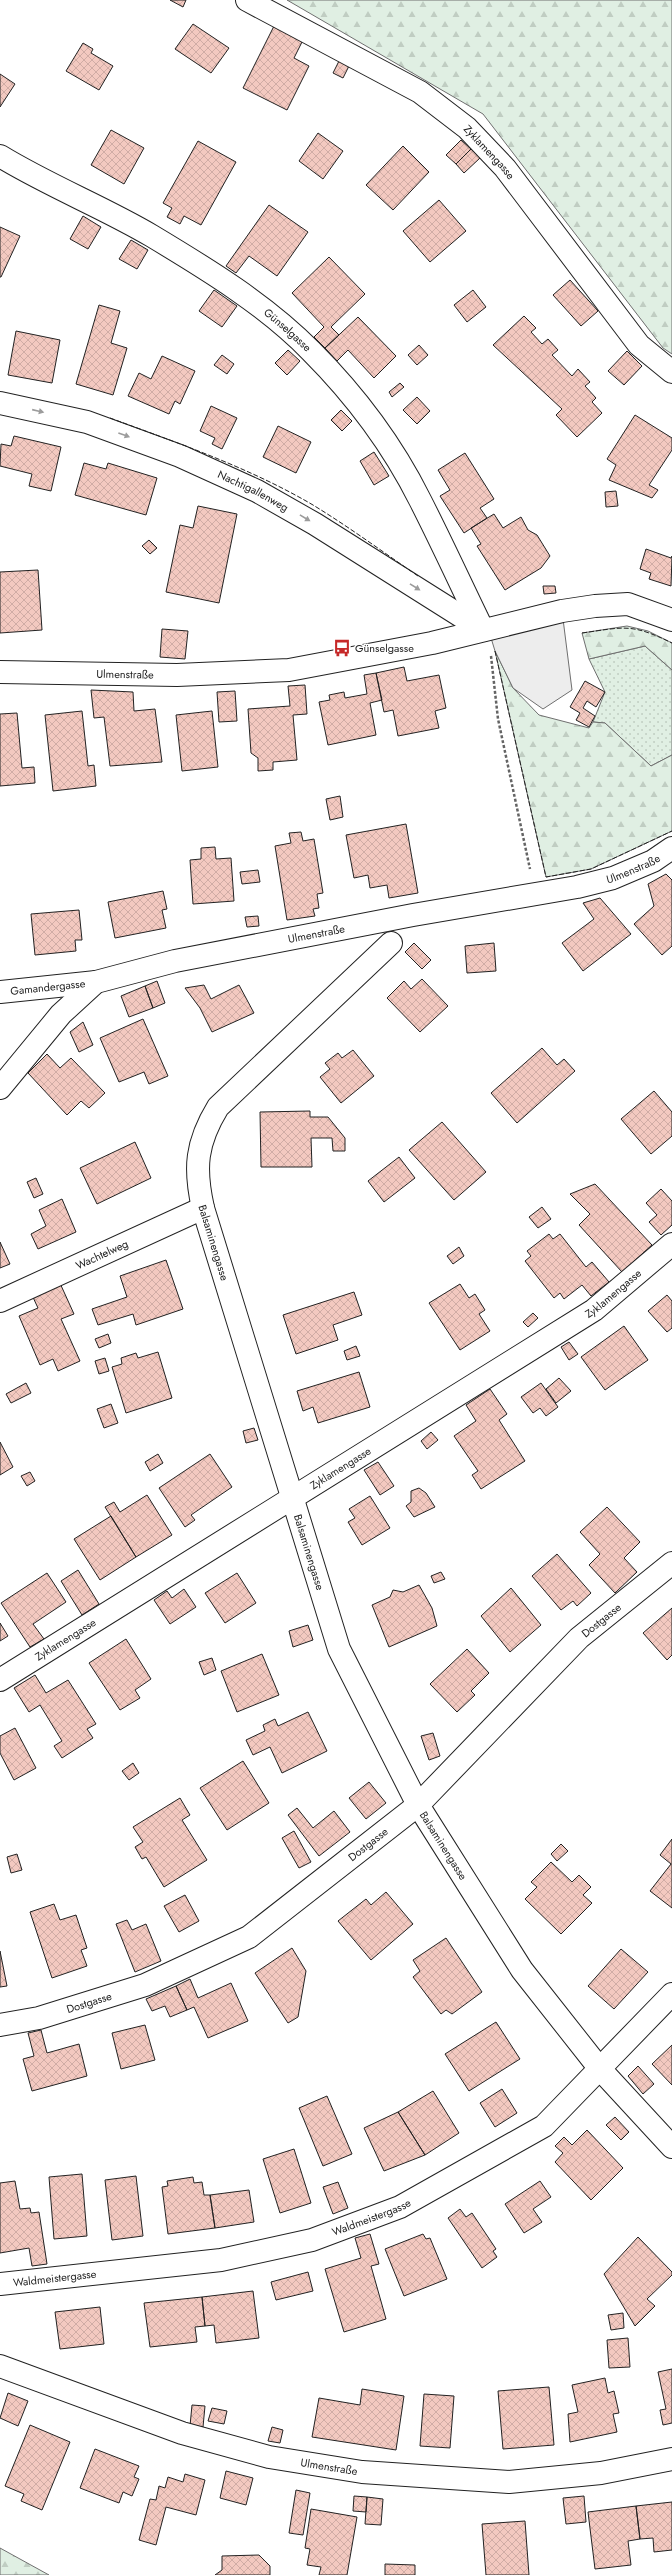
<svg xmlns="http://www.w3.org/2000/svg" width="672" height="2575" font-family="Jost,sans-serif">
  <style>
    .grass { fill: url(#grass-dots); stroke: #6f6f6f }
    .forest { fill: url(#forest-firs); stroke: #6f6f6f }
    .parking { fill: #ededed; stroke: #6f6f6f }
    .building { fill: url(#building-cross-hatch); stroke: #222 }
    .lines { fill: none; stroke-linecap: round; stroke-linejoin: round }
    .minor-casing { stroke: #222; stroke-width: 24 }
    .path { stroke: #646464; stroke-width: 2.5; stroke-dasharray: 3 2; stroke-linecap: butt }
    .minor { stroke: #fff; stroke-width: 22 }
    .fence { stroke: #222; stroke-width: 1; stroke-dasharray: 5 2; stroke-linecap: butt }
    .oneway { fill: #9c9c9c }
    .labels { text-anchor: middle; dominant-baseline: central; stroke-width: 3; stroke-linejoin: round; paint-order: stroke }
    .street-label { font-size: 11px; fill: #222; stroke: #fff }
    .poi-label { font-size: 11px; fill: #222; stroke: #fff; text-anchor: start }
  </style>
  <defs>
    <pattern id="grass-dots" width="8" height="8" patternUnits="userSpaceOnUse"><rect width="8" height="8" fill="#e0efe3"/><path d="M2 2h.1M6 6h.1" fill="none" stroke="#c0cdc2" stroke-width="1.8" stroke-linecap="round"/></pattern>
    <pattern id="forest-firs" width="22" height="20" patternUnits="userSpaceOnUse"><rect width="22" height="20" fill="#e0efe3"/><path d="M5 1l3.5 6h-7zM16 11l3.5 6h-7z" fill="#c0cdc2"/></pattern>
    <pattern id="building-cross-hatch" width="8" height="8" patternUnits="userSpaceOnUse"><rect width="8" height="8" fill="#f3c9c0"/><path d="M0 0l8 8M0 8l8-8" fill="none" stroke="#d0aca5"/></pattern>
  </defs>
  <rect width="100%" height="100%" fill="#fff"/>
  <path class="grass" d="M645,646L672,670V755L651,766L605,723L593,722L605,692L589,659Z"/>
  <path class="forest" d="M287,0H672V354L663,348L483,114Z
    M627,626L648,631L672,643V670L645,646L589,659L582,633Z
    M495,651L513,688L539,715L589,728L593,722L605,723L651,766L672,755V831L591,869L546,877Z
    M0,2548L49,2575H0Z"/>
  <path class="parking" d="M562,611L572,690L543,709L513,688L495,651L488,628Z"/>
  <path class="building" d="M170,0H186L183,7Z
    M193,24L229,48L211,73L175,49Z
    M274,26L303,40L294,58L309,66L287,110L243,88Z
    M83,43L93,49L91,53L113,66L99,90L66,71Z
    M339,61L349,66L343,78L333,73Z
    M0,74L15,84L0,107Z
    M111,130L144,148L124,184L91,165Z
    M318,133L343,151L323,179L299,161Z
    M461,140L471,149L456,164L446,155Z
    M198,141L236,162L201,225L184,216L180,224L167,217L172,208L163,203Z
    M403,146L429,172L393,210L366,185Z
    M471,149L480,158L464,173L456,164Z
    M439,200L466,231L430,262L403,231Z
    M269,205L308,232L277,276L249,256L236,273L226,266Z
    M83,216L101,227L88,249L70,239Z
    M0,227L20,236L1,277H0Z
    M131,240L148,250L137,269L119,259Z
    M329,257L365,294L331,327L339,335L325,348L314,337L324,327L292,293Z
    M570,280L598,311L581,326L553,295Z
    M214,290L237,306L222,327L199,311Z
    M473,290L486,307L467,322L454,305Z
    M99,305L120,311L111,343L127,348L113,395L76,384Z
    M524,316L536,328L531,332L542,344L548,339L558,350L552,355L572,376L578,369L590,382L585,386L596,398L592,402L602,413L577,437L556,415L562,409L493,345Z
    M358,317L396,356L374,378L348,350L337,361L325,348Z
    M16,331L60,340L52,383L8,375Z
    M419,345L428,355L417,365L408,355Z
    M288,350L300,361L287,375L275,363Z
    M627,351L642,366L624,385L608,371Z
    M222,355L234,364L227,374L214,365Z
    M162,356L195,371L180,404L175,401L169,414L128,396L139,373L151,379Z
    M400,383L404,387L392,397L389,392Z
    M417,397L430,411L417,424L403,410Z
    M211,406L237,418L222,449L212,444L215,438L200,431Z
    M341,410L352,421L342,431L331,420Z
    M635,415L672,438V450L649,485L658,490L652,498L609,480L616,465L607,459Z
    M278,426L311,442L296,473L263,457Z
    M14,436L61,447L51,491L29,486L32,474L0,466L1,444L11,446Z
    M374,452L389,476L374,485L360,461Z
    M465,453L494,499L480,508L487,518L464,533L440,496L450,490L438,470Z
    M84,463L106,469L108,463L157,478L146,515L75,495Z
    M616,491L618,506L606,507L605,492Z
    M198,506L237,514L219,603L166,592L180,525L193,528Z
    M494,514L503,528L521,517L528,530L537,535L550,556L541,568L505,590L477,546L481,544L471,528Z
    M149,540L157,548L150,554L142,546Z
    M646,549L671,558L672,556L671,586L649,579L651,573L640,569Z
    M38,570L42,630L0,633V572Z
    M543,586H555L556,593L544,594Z
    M162,629L188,631L185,659L160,657Z
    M404,667L407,681L439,675L446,708L435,711L439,728L398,736L393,710L384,712L376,673Z
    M376,673L382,700L370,703L376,735L328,745L319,702L330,700L329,695L344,692L345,698L367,694L364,675Z
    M585,681L605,692L596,707L587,701L583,708L595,716L589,727L576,720L580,713L570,707Z
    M305,685L307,714L293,715L297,760L273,762V770L258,771V758L251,753L248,709L290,706L288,686Z
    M91,690L133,692L134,711L155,709L162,762L110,766L104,717L94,718Z
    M235,691L237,721L219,722L217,692Z
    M82,711L88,766L94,765L96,786L53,791L45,715Z
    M212,711L218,767L182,771L176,715Z
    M17,713L22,768L34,767L35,783L0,786V714Z
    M340,796L343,817L330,820L326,799Z
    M406,824L418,893L389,898L387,885L370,888L368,875L354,878L346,835Z
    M301,832L303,841L314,839L323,893L317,894L319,908L313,909L315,916L287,920L275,846L291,843L289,833Z
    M215,847L216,859L231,858L234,901L193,904L190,860L201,859V848Z
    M258,870L260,882L242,884L240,872Z
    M666,874L672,880V946L662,955L634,924L654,906L648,884Z
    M163,891L167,909L162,910L166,928L115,938L108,902Z
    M600,898L631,934L583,971L562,943L594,919L583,903Z
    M79,910L82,940H75L76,951L35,955L31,914Z
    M258,916L259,926L247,927L245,917Z
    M414,943L431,960L422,969L405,952Z
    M494,943L496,971L467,973L465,946Z
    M422,979L448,1006L420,1032L387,998L404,981L411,989Z
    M157,981L165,1003L153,1008L145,986Z
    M204,985L211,999L239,985L254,1013L212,1032L200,1008L185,988Z
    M145,986L153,1008L129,1017L121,996Z
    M143,1019L168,1076L149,1084L144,1072L119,1082L100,1038Z
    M83,1022L93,1045L79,1052L70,1032Z
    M542,1048L557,1065L564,1059L575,1071L517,1123L491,1093Z
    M353,1050L374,1076L341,1103L320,1077L330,1069L325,1063L338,1053L342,1058Z
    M47,1054L60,1068L71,1058L105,1093L89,1108L81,1101L67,1115L28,1073Z
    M654,1091L672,1112V1136L651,1154L621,1119Z
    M310,1111V1117H328L345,1138V1151H333L332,1138H311L312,1167H261L260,1112Z
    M442,1122L486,1172L454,1200L409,1150Z
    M135,1142L151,1178L97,1204L80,1168Z
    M399,1157L415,1178L384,1202L368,1181Z
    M36,1178L43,1194L34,1198L27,1182Z
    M595,1184L652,1245L622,1272L579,1225L590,1214L570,1194Z
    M661,1189L672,1201V1225L661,1235L649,1222L657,1215L646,1203Z
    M62,1199L76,1232L38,1249L31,1234L46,1226L39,1210Z
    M542,1207L551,1219L538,1228L529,1217Z
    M549,1234L553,1239L560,1234L586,1267L592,1262L609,1282L591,1296L582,1285L564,1299L560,1293L554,1298L525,1261L531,1256L527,1251Z
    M0,1242L10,1264L0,1268Z
    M459,1247L464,1256L453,1264L447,1256Z
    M166,1260L183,1309L136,1325L133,1314L98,1325L92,1309L127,1297L120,1276Z
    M59,1281L74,1314L61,1319L80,1361L58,1371L53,1359L40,1365L19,1316L38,1308L31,1293Z
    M460,1284L469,1298L475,1294L485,1310L479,1314L490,1331L460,1350L429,1303Z
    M354,1292L362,1315L333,1325L338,1340L296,1354L283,1315Z
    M667,1295L672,1301V1328L667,1332L648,1311Z
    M533,1313L538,1318L528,1327L523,1322Z
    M624,1326L648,1360L605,1390L581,1357Z
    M108,1334L111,1343L99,1348L95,1339Z
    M569,1342L578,1354L569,1360L561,1347Z
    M356,1346L360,1356L347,1360L344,1351Z
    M158,1352L172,1398L126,1413L112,1367L122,1364L121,1358L136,1353L138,1358Z
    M105,1358L109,1371L99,1374L95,1361Z
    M359,1372L370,1407L318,1423L313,1407L303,1411L297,1391Z
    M559,1378L571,1391L556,1403L546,1389Z
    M26,1383L31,1393L11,1403L6,1394Z
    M541,1383L558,1407L546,1416L540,1408L533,1413L521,1397Z
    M490,1389L507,1414L499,1420L525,1461L481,1489L472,1475L478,1471L454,1436L476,1421L466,1405Z
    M111,1404L118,1423L104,1428L97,1409Z
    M254,1428L258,1440L246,1443L243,1431Z
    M431,1432L438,1440L427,1449L421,1441Z
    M0,1442L13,1467L0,1475Z
    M158,1454L163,1463L150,1471L145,1462Z
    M210,1454L232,1487L191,1515L195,1520L185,1527L159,1488Z
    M378,1462L394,1486L380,1495L364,1470Z
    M30,1472L35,1481L27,1486L21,1476Z
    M419,1488L426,1493L435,1507L414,1517L406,1506L411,1502V1491Z
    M147,1495L172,1535L136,1557L105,1507L114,1502L120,1512Z
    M370,1496L390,1528L362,1545L348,1522L355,1518L349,1509Z
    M607,1507L640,1542L624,1558L637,1572L615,1593L589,1565L600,1554L580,1532Z
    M111,1516L136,1557L100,1580L74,1539Z
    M557,1554L591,1593L577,1606L573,1601L561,1610L532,1576Z
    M78,1570L99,1604L82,1615L61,1581Z
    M441,1572L445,1579L434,1583L431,1576Z
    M47,1573L66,1602L33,1624L44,1639L30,1647L1,1603Z
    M237,1573L256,1603L225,1623L205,1593Z
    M419,1585L432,1608L437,1626L389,1647L372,1605L390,1597L393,1590L403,1592Z
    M511,1588L541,1625L510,1652L481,1616Z
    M184,1589L196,1607L170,1624L154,1600L167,1591L172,1598Z
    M672,1608V1655L667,1660L643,1633Z
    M0,1623L8,1636L0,1641Z
    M308,1625L313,1640L293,1647L289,1631Z
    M126,1639L151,1679L135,1690L140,1698L120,1710L89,1663Z
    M467,1649L489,1673L471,1691L475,1695L457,1712L430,1684Z
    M262,1654L279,1695L237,1712L221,1671Z
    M212,1658L216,1670L204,1675L199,1662Z
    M35,1675L46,1693L68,1680L96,1724L87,1729L93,1738L62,1758L54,1746L62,1741L40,1705L29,1712L14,1688Z
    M308,1712L327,1751L282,1773L270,1747L253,1755L246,1740L265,1731L263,1725L275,1719L278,1726Z
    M15,1728L36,1768L14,1780L0,1753V1736Z
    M433,1733L440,1756L429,1760L421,1736Z
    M243,1761L269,1803L227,1830L200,1788Z
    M133,1763L139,1773L129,1780L122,1771Z
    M369,1782L386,1803L366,1819L349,1798Z
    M180,1798L190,1815L182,1820L207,1860L164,1887L146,1857L142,1859L135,1847L143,1842L133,1827Z
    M297,1808L313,1828L334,1811L350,1832L319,1856L288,1815Z
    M294,1831L311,1862L299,1868L282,1838Z
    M672,1839V1908L650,1891L671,1864L660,1855Z
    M561,1844L568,1851L557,1861L551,1854Z
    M17,1854L22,1870L11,1873L7,1857Z
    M551,1862L572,1882L579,1875L591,1887L583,1895L592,1903L561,1934L525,1899L537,1887L531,1882Z
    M386,1892L413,1924L371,1960L338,1921L366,1899L371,1905Z
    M185,1895L199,1921L179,1932L164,1906Z
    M54,1904L60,1920L76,1915L87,1948L81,1950L87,1966L52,1978L30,1912Z
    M127,1920L132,1930L146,1924L161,1961L135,1972L116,1924Z
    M446,1938L482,1992L452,2014L446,2010L441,2014L413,1977L420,1971L413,1960Z
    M292,1948L306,1971L298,2017L288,2023L255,1973Z
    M621,1949L648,1972L614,2009L588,1986Z
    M0,1951L7,1986L0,1987Z
    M190,1979L198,1998L231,1983L248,2021L208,2038L194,2007L187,2010L176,1986Z
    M176,1986L187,2010L170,2017L165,2006L152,2011L146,1999Z
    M496,2022L520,2059L469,2091L445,2054Z
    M145,2025L155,2060L121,2069L112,2033Z
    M41,2030L47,2053L79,2044L87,2076L32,2091L23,2059L34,2056L28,2033Z
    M672,2045V2085L652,2064Z
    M638,2066L654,2084L643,2094L628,2076Z
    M502,2089L517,2113L495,2127L480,2103Z
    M433,2091L459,2133L425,2155L398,2112Z
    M327,2096L352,2154L323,2166L299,2108Z
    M398,2112L425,2155L384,2171L364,2128Z
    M615,2117L629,2132L621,2140L606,2125Z
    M587,2130L623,2168L591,2200L555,2162L563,2153L555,2146L564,2137L572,2145Z
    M294,2149L311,2203L280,2213L263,2159Z
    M82,2174L87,2236L54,2239L49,2177Z
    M136,2176L143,2236L112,2240L105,2180Z
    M193,2177L194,2183L202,2182L204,2195H210L215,2228L168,2234L162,2187L168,2186L167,2181Z
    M15,2181L20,2209L30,2208L31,2213L39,2212L47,2264L32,2266L29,2248L0,2253V2183Z
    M540,2181L551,2197L533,2209L542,2222L524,2233L505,2204Z
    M338,2182L348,2208L333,2214L323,2187Z
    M249,2190L254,2222L215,2228L210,2195Z
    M460,2209L466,2217L472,2213L496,2249L493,2251L497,2257L482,2268L448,2218Z
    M370,2234L379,2264L371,2266L386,2319L344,2332L325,2269L361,2258L355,2238Z
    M423,2234L426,2239L430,2238L447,2279L404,2296L385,2249Z
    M638,2237L672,2272V2275L647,2299L655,2306L635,2326L604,2274Z
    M308,2272L313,2291L276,2300L271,2282Z
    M253,2291L259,2338L216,2343L214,2325L205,2326L202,2297Z
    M202,2297L205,2326L195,2327L197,2342L150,2347L144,2303Z
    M100,2307L104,2344L60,2349L55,2312Z
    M623,2313L624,2328L611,2330L608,2315Z
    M628,2338L630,2367L609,2368L607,2340Z
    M672,2369V2423L663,2425L660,2410L666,2409L658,2372Z
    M605,2378L608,2393L614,2391L619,2413L613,2414L617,2432L570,2442L568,2414L578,2412L572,2385Z
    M549,2387L554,2445L503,2449L498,2391Z
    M362,2389L404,2396L396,2450L312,2437L319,2398L360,2405Z
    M8,2393L28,2401L18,2426L0,2418Z
    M424,2394L454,2396L450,2448L420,2446Z
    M192,2405L205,2406L203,2427L190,2426Z
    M212,2408L227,2411L224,2424L208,2421Z
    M30,2425L70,2442L42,2510L21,2501L24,2494L5,2486Z
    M272,2427L283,2430L280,2443L268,2441Z
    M95,2449L139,2466L134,2477L139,2479L132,2496L123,2492L119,2503L80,2488Z
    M226,2471L253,2478L246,2505L220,2498Z
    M185,2474L205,2480L196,2515L166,2507L156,2545L139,2540L150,2499L156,2500L159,2486L165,2488L168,2477L183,2482Z
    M296,2490L310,2493L303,2535L289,2533Z
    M354,2496L367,2497L366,2512L353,2511Z
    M584,2496L586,2522L566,2524L563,2498Z
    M367,2497L383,2499L381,2525L365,2524Z
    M672,2502V2550L654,2552L653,2538L640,2539L636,2506Z
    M636,2506L640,2539L628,2541L631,2565L595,2569L588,2512Z
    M311,2509L357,2517L347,2575H319L321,2567L307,2565L310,2549L305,2548Z
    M525,2521L529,2575H486L482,2524Z
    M259,2555L270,2566V2575H215L222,2570V2556Z
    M385,2564L415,2565V2575H385Z"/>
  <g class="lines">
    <g class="minor-casing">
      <g id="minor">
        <path id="s1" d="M247,0L420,92L467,128L505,168L639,345L672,372"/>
        <path id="s2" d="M0,156C49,186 103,207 152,236C207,269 266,305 311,351C354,394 393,446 420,500C442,543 462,587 483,630"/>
        <path id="s3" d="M0,403L87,422L180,456L257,491L315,524L483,630"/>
        <path id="s4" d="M0,672L177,675L289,670L432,643L562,611L595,606L628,604L672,620"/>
        <path id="s5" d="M391,943L218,1107C196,1143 194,1168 203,1208L339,1649L418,1805L522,1970L600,2069L672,2147"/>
        <path id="s6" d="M0,992L96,982"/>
        <path id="s7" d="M0,1088L61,1014L96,982L175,961L413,915L577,887L613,878L653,861L672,848"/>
        <path id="s8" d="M0,1301L203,1208"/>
        <path id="s9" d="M0,1680L594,1310L672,1244"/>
        <path id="s10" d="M0,2025L39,2018L145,1985L249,1937L418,1805L579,1638L672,1563"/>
        <path id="s11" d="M0,2284L221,2260L312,2240L400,2207L544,2126L672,1994"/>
        <path id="s12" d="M0,2366L182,2433L269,2457L362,2472L509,2482L601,2473L672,2459"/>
      </g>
    </g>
    <path class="path" d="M491,656L498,719L530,869"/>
    <use href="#minor" class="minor"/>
    <path class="fence" d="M110,418C178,443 250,468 313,505C349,527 383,552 418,576
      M582,633C625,627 631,623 672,643
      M495,651L546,877L591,869L672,831"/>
  </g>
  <defs><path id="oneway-solid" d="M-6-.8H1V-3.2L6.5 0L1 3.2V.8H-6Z"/></defs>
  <g class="oneway">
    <use href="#oneway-solid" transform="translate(38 411) rotate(13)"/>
    <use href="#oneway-solid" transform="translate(124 435) rotate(20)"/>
    <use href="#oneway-solid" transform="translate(305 518) rotate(31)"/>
    <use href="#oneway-solid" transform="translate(415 587) rotate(32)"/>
  </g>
  <defs>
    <g id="bus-bare" transform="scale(1.38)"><path d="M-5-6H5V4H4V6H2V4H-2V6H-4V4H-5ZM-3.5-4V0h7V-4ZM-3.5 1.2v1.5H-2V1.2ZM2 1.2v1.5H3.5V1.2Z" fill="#c62828" stroke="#fff" stroke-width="2.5" paint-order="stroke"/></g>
  </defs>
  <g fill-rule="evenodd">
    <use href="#bus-bare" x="342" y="648"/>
  </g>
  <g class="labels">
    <g class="street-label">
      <text stroke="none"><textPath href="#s1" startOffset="288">Zyklamengasse</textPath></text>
      <text stroke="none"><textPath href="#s2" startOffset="337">Günselgasse</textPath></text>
      <text stroke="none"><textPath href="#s3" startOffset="269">Nachtigallenweg</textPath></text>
      <text stroke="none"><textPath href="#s4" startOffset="125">Ulmenstraße</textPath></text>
      <text stroke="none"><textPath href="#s7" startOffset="693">Ulmenstraße</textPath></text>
      <text stroke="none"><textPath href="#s7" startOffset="369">Ulmenstraße</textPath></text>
      <text stroke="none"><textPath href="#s6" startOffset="48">Gamandergasse</textPath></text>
      <text stroke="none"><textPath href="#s5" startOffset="380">Balsaminengasse</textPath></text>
      <text stroke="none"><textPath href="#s8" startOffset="112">Wachtelweg</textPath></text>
      <text stroke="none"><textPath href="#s9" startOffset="725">Zyklamengasse</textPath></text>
      <text stroke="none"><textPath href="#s9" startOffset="401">Zyklamengasse</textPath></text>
      <text stroke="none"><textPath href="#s5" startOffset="704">Balsaminengasse</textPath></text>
      <text stroke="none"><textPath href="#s10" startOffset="740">Dostgasse</textPath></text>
      <text stroke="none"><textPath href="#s9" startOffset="77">Zyklamengasse</textPath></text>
      <text stroke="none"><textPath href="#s10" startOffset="416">Dostgasse</textPath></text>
      <text stroke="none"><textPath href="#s5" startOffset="1028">Balsaminengasse</textPath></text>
      <text stroke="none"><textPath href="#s10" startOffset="92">Dostgasse</textPath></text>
      <text stroke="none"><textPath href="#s11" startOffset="379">Waldmeistergasse</textPath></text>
      <text stroke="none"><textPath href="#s11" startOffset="55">Waldmeistergasse</textPath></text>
      <text stroke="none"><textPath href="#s12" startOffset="345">Ulmenstraße</textPath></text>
    </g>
    <g class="poi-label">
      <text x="355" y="648">Günselgasse</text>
    </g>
  </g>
</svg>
